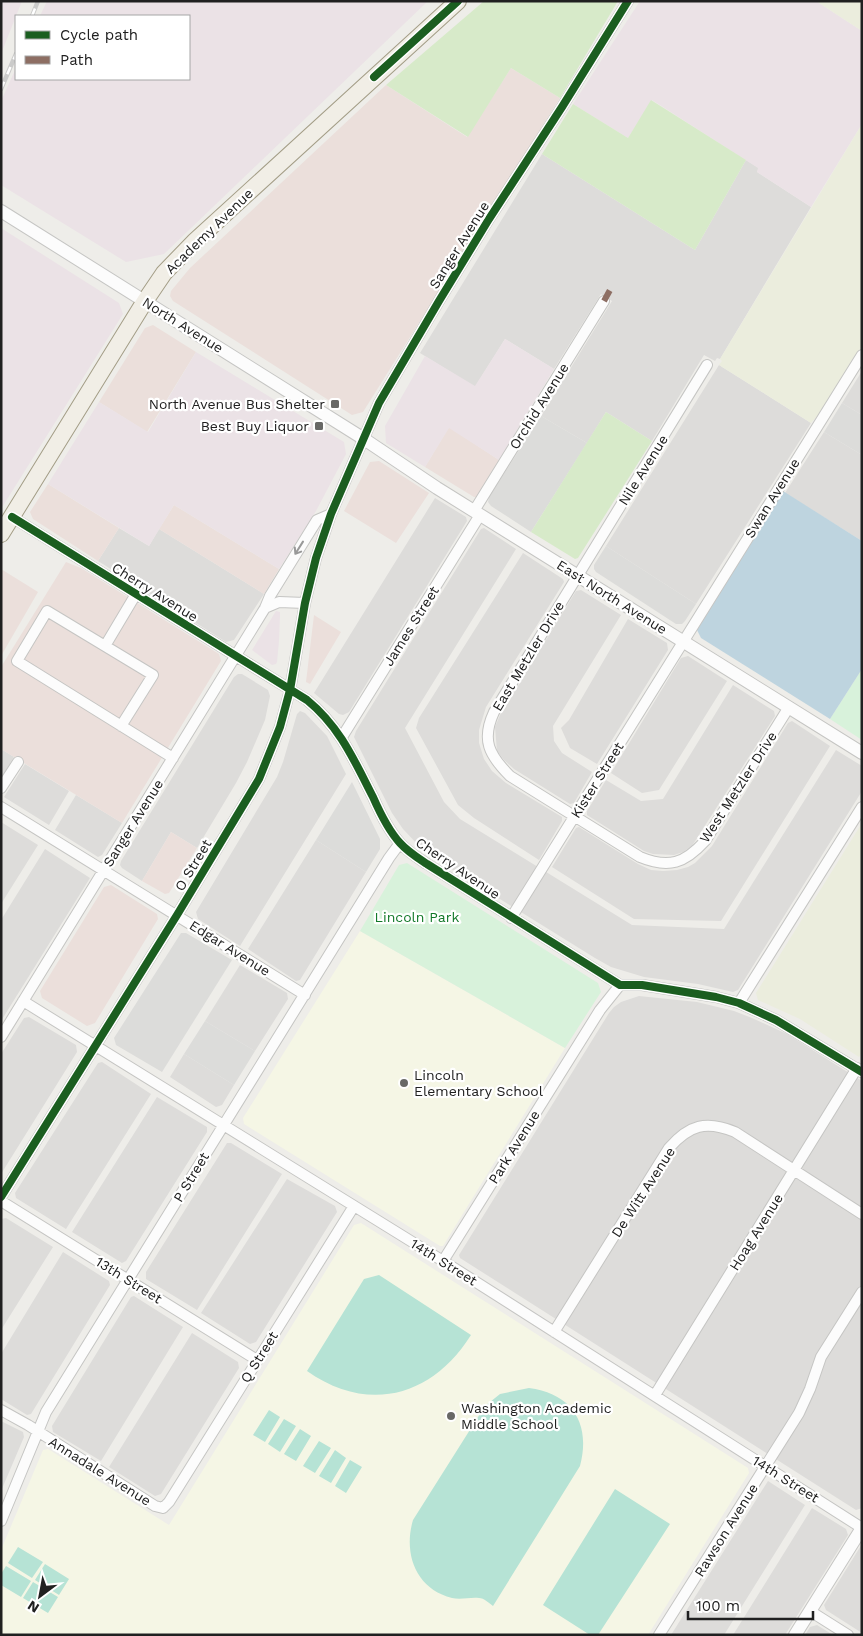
<svg xmlns="http://www.w3.org/2000/svg" width="863" height="1636" font-family="'Work Sans',sans-serif">
  <style>
    .residential { fill: #dddcda }
    .commercial { fill: #ebdfdb }
    .industrial { fill: #ebe2e6 }
    .education { fill: #f5f6e5 }
    .religious { fill: #dcdcda }
    .farmland { fill: #ebeddd }
    .grass { fill: #d7eac9 }
    .park { fill: #d8f2db }
    .pitch { fill: #b6e3d5 }
    .water { fill: #bed4df }
    .lines { fill: none; stroke-linecap: round; stroke-linejoin: round }
    .minor-casing { stroke: #c5c5c3; stroke-width: 12 }
    .tertiary-casing { stroke: #c5c5c3; stroke-width: 14 }
    .primary-casing { stroke: #a39d86; stroke-width: 18 }
    .minor { stroke: #fcfcfc; stroke-width: 10 }
    .tertiary { stroke: #fcfcfc; stroke-width: 12 }
    .primary { stroke: #f1eee6; stroke-width: 16 }
    .rail-casing { stroke: #cbcbca; stroke-width: 4.5 }
    .rail { stroke: #fff; stroke-width: 2.5; stroke-dasharray: 8; stroke-linecap: butt }
    .quiet { stroke: #8d6e63; stroke-width: 6; stroke-dasharray: 12 6; stroke-linecap: butt }
    .cycleway-casing { stroke: #fff; stroke-width: 11 }
    .cycleway { stroke: #1b5e20; stroke-width: 8 }
    .oneway { stroke: #999 }
    .poi-dot { fill: #686866; stroke: #fff; stroke-width: 2 }
    .labels { text-anchor: middle; dominant-baseline: central; stroke-width: 4.5; stroke-linejoin: round; paint-order: stroke }
    .street-label { font-size: 14px; fill: #202020; stroke: #fff }
    .poi-label { font-size: 14px; fill: #202020; stroke: #fff; text-anchor: end }
    .park-label { font-size: 14px; fill: #127928; stroke: #fff }
  </style>
  <rect width="100%" height="100%" fill="#eeede9"/>
  <path class="residential" d="M542,154L695,250L746,160L759,168L757,172L811,207L720,359L717,358L715,361L704,355L652,441L606,412L587,443L541,416L612,301L601,294L554,369L505,339L475,387L420,353Z
    M719,365L811,423L696,604L606,546Z
    M862,371V415L842,403Z
    M824,432L862,455V541L785,493Z
    M435,498L466,517L467,521L349,712L343,715L339,714L314,693Z
    M119,528L149,546L159,529L264,594L234,640L226,642L98,561Z
    M484,528L516,549L405,728L444,802L460,819L632,925L724,929L836,750L862,766V791L738,990L733,992L698,984L644,977L611,967L595,958L437,860L419,846L403,829L392,813L354,737L356,731L481,529Z
    M523,553L563,579L564,582L486,707L479,730V743L484,759L492,771L506,783L562,817V821L539,860L474,818L458,805L416,728L419,718Z
    M581,590L621,615L553,726L554,741L562,753L592,772L574,803L570,804L514,769L504,760L497,751L495,727L500,715L576,591Z
    M628,619L667,643L668,650L597,764L570,748L561,728L569,720Z
    M688,656L727,681L659,790L642,793L611,773L681,658Z
    M238,674H242L268,690L270,696L265,720L247,762L236,783L197,848L171,832L142,881L122,868L120,865L121,861L234,677Z
    M733,685L774,711L775,716L692,846L683,852L674,855L653,854L644,851L587,815V811L606,780L641,801L663,799Z
    M300,711L305,713L327,736L346,774L240,946L198,919L196,912L277,777L283,762L297,714Z
    M792,721L830,746L721,921L634,919L552,867L576,828L579,827L638,864L651,870L663,871L677,870L688,867L695,863L712,846L788,723Z
    M1,749L14,757L1,778Z
    M25,764L69,791L49,825L4,797Z
    M76,795L122,823L102,855L98,857L55,830Z
    M1,822L38,845L1,904Z
    M316,840L366,872L300,980L296,981L248,949Z
    M45,849L90,878L1,1021V920Z
    M240,965L287,993L288,999L255,1051L205,1021Z
    M639,996L697,1002L734,1011L752,1018L787,1034L862,1081V1508L856,1510L460,1258L459,1255L609,1013L614,1007L621,1002Z
    M29,1017L76,1045L77,1052L1,1174V1054L24,1018Z
    M184,1054L234,1085L222,1105L216,1107L170,1077Z
    M102,1062L151,1094L66,1229L16,1198L15,1193L98,1063Z
    M157,1097L207,1127V1132L126,1261L122,1263L72,1232Z
    M227,1143H231L282,1174L197,1310L146,1279V1272Z
    M287,1179L335,1206L337,1212L256,1342L250,1344L201,1313Z
    M6,1218L53,1247L1,1330V1219Z
    M63,1252L109,1281L110,1285L31,1414L27,1415L1,1399V1354Z
    M134,1296L183,1327L101,1461L53,1432L52,1426L131,1297Z
    M192,1333L238,1362L239,1368L161,1494L155,1496L109,1467Z
    M1,1421L23,1432L24,1437L1,1491Z
    M768,1481L805,1505L724,1635H671Z
    M812,1508L846,1529L848,1535L785,1635H733Z
    M862,1544V1633L826,1610L824,1605Z
    M817,1625L833,1635H805L810,1627Z"/>
  <path class="commercial" d="M511,68L560,98L363,412L352,415L173,301L170,296L171,291L190,268L386,85L467,137Z
    M153,325L196,352L147,432L99,402L145,328Z
    M449,427L499,460L477,497H474L425,467Z
    M379,461L429,493L396,543L344,511L370,462Z
    M48,484L119,528L98,561L33,519L30,512Z
    M174,505L279,569L264,594L159,529Z
    M66,562L81,568L219,654L221,661L122,823L1,749V667Z
    M1,569L38,592L1,656Z
    M314,615L341,632L310,684L306,682Z
    M171,832L197,848L169,893L165,894L142,881Z
    M111,885L157,914L158,919L95,1023L87,1026L42,998L40,991L104,887Z"/>
  <path class="industrial" d="M1,1H22L1,54Z
    M47,1H428L164,254L126,262L1,185V101L16,68V79H189V16H40Z
    M640,1H816L862,31V124L811,207L757,172L758,168L652,100L628,138L573,104Z
    M1,228L119,303L123,314L1,509Z
    M505,339L554,369L499,460L449,428L425,467L386,443L385,426L425,356L475,386Z
    M196,352L344,442L346,454L316,511L279,569L174,505L149,546L48,484L99,402L148,432Z
    M276,611L280,612V615L279,641L277,662L276,664L272,665L252,650Z"/>
  <path class="education" d="M360,931L565,1048L443,1246H440L244,1124L243,1118Z
    M361,1223L748,1468L749,1473L648,1635H1V1550L43,1450L48,1449L169,1525L354,1225Z"/>
  <path class="religious" d="M842,403L862,415V455L824,432Z
    M541,416L587,443L531,532L491,506L488,502L489,497Z
    M606,546L696,604L685,621L682,624H676L596,572L594,569V565Z
    M352,782L380,839V849L366,872L316,840Z
    M181,933H186L232,960L162,1072L116,1045L114,1038Z
    M205,1021L255,1051L234,1085L184,1054Z"/>
  <path class="farmland" d="M816,1H862V31Z
    M862,124V346L819,414L811,423L719,365L722,361L720,359Z
    M862,823V1052L859,1057L800,1019L758,1000L756,993Z"/>
  <path class="grass" d="M484,1H618L560,98L511,68L468,137L386,85Z
    M651,100L746,160L695,250L542,154L573,104L628,138Z
    M606,412L652,441L578,558L575,559L531,532Z"/>
  <path class="park" d="M862,669V740L830,719Z
    M407,863L598,983L601,992L565,1048L360,931L399,865Z"/>
  <path class="pitch" d="M379,1275L471,1335C432,1397 368,1414 307,1371L364,1279Z
    M529,1388C573,1394 591,1424 580,1466L493,1606C489,1603 484,1598 479,1598C470,1597 461,1600 452,1598C416,1589 403,1554 413,1520L485,1406L500,1394Z
    M269,1410L280,1417L265,1442L253,1435Z
    M284,1419L296,1426L280,1452L268,1444Z
    M300,1429L311,1436L296,1461L284,1454Z
    M319,1441L331,1448L315,1473L303,1466Z
    M335,1450L346,1458L331,1483L319,1476Z
    M350,1460L362,1467L346,1493L335,1486Z
    M615,1489L670,1524L598,1635H590L543,1605Z
    M18,1547L43,1562L32,1578L8,1563Z
    M45,1564L69,1579L59,1595L35,1580Z
    M6,1566L31,1581L21,1597L1,1585V1574Z
    M33,1582L58,1597L48,1613L23,1598Z"/>
  <path class="water" d="M783,491L862,541V669L830,719L701,638L697,630Z"/>
  <g class="lines">
    <g class="minor-casing">
      <path id="minor" d="M707,365L494,712C481,740 489,755 510,776L640,857C669,869 685,863 705,841L789,707
        M474,511L604,301
        M12,517L307,700C340,727 354,760 373,797C380,813 388,830 400,843C408,852 418,858 427,864L620,985H642L716,997L739,1003L776,1020L862,1072
        M136,594L105,646L47,611L17,661L173,758
        M265,608L279,602L305,603
        M105,646L153,675L121,726
        M342,737L480,515
        M1,788L18,762
        M1,807L305,995
        M511,918L862,355
        M23,1001L443,1261L862,1528
        M739,1003L862,807
        M1,1037L265,608L270,596L317,520L331,514
        M1,1197L177,915L259,779L280,727L290,690L305,603L316,558L331,514L379,403L439,301L489,219L562,107L628,1
        M1,1201L257,1360
        M443,1261L600,1010L620,985
        M554,1332L669,1148C689,1125 706,1120 735,1132L862,1214
        M655,1395L857,1068
        M1,1410L28,1425L155,1506L163,1508L169,1502L354,1206
        M1,1521L46,1412L389,858L400,843
        M810,1611L848,1635
        M659,1635L799,1413L810,1389L821,1357L862,1292"/>
    </g>
    <g class="tertiary-casing">
      <path id="tertiary" d="M1,211L364,439L437,488L862,753
        M795,1635L862,1528"/>
    </g>
    <g class="primary-casing">
      <path id="primary" d="M1,534L145,301L164,273L194,242L458,1"/>
    </g>
    <use href="#minor" class="minor"/>
    <use href="#tertiary" class="tertiary"/>
    <use href="#primary" class="primary"/>
    <g class="rail-casing">
      <path id="rail" d="M32,16L38,1
        M1,89L16,54"/>
    </g>
    <use href="#rail" class="rail"/>
    <path class="quiet" d="M604,301L610,290"/>
    <g class="cycleway-casing">
      <path id="cycleway" d="M374,77L458,1
        M12,517L307,700C340,727 354,760 373,797C380,813 388,830 400,843C408,852 418,858 427,864L620,985H642L716,997L739,1003L776,1020L862,1072
        M1,1197L177,915L259,779L280,727L290,690L305,603L316,558L331,514L379,403L439,301L489,219L562,107L628,1"/>
    </g>
    <use href="#cycleway" class="cycleway"/>
  </g>
  <defs><path id="oneway-shaft" d="M-6 0H5M1.5-3L5.5 0L1.5 3" fill="none" stroke-width="1.6" stroke-linecap="round" stroke-linejoin="round" transform="scale(1.25)"/></defs>
  <use class="oneway" href="#oneway-shaft" transform="translate(299 548) rotate(122)"/>
  <g class="poi-dot">
    <rect x="330" y="399" width="10" height="10" rx="2.5"/>
    <rect x="314" y="421" width="10" height="10" rx="2.5"/>
    <circle cx="404" cy="1083" r="5"/>
    <circle cx="451" cy="1416" r="5"/>
  </g>
  <g class="labels">
    <g class="street-label">
      <text transform="translate(209 231) rotate(-44)">Academy Avenue</text>
      <text transform="translate(459 245) rotate(-58)">Sanger Avenue</text>
      <text transform="translate(183 325) rotate(32)">North Avenue</text>
      <text transform="translate(539 406) rotate(-58)">Orchid Avenue</text>
      <text transform="translate(643 470) rotate(-58)">Nile Avenue</text>
      <text transform="translate(772 498) rotate(-58)">Swan Avenue</text>
      <text transform="translate(155 592) rotate(32)">Cherry Avenue</text>
      <text transform="translate(612 597) rotate(32)">East North Avenue</text>
      <text transform="translate(411 626) rotate(-58)">James Street</text>
      <text transform="translate(528 656) rotate(-59)">East Metzler Drive</text>
      <text transform="translate(597 780) rotate(-58)">Kister Street</text>
      <text transform="translate(738 787) rotate(-57)">West Metzler Drive</text>
      <text transform="translate(133 823) rotate(-58)">Sanger Avenue</text>
      <text transform="translate(193 865) rotate(-59)">O Street</text>
      <text transform="translate(458 868) rotate(34)">Cherry Avenue</text>
      <text transform="translate(230 948) rotate(32)">Edgar Avenue</text>
      <text transform="translate(514 1147) rotate(-58)">Park Avenue</text>
      <text transform="translate(191 1177) rotate(-59)">P Street</text>
      <text transform="translate(643 1192) rotate(-57)">De Witt Avenue</text>
      <text transform="translate(756 1232) rotate(-58)">Hoag Avenue</text>
      <text transform="translate(444 1262) rotate(32)">14th Street</text>
      <text transform="translate(129 1280) rotate(32)">13th Street</text>
      <text transform="translate(259 1357) rotate(-58)">Q Street</text>
      <text transform="translate(100 1471) rotate(32)">Annadale Avenue</text>
      <text transform="translate(786 1479) rotate(32)">14th Street</text>
      <text transform="translate(726 1530) rotate(-58)">Rawson Avenue</text>
    </g>
    <g class="poi-label">
      <text x="325" y="404">North Avenue Bus Shelter</text>
      <text x="309" y="426">Best Buy Liquor</text>
      <text x="414" y="1075" text-anchor="start">Lincoln<tspan x="414" dy="16">Elementary School</tspan></text>
      <text x="461" y="1408" text-anchor="start">Washington Academic<tspan x="461" dy="16">Middle School</tspan></text>
    </g>
    <g class="park-label">
      <text x="417" y="917">Lincoln Park</text>
    </g>
  </g>
  <rect width="863" height="1636" fill="none" stroke="#202020" stroke-width="5"/>
  <rect x="15" y="15" width="175" height="65" fill="#ffffff" stroke="#a6a6a6"/>
  <rect x="25" y="31" width="25" height="8" fill="#1b5e20" stroke="#a6a6a6"/>
  <text x="60" y="40" font-size="15" fill="#202020">Cycle path</text>
  <rect x="25" y="56" width="25" height="8" fill="#8d6e63" stroke="#a6a6a6"/>
  <text x="60" y="65" font-size="15" fill="#202020">Path</text>
  <g transform="translate(40 1596) rotate(212)" stroke="#ffffff" stroke-width="4" paint-order="stroke">
  <path d="M0-4L9 19L0 12L-9 19Z" fill="#202020"/>
  <text y="-8" font-size="14" font-weight="bold" text-anchor="middle" fill="#202020">N</text>
  </g>
  <path d="M688 1611v8h125v-8" fill="none" stroke="#202020" stroke-width="2.5"/>
  <text x="696" y="1611" font-size="15" fill="#202020" stroke="#ffffff" stroke-width="4" paint-order="stroke">100 m</text>
</svg>
